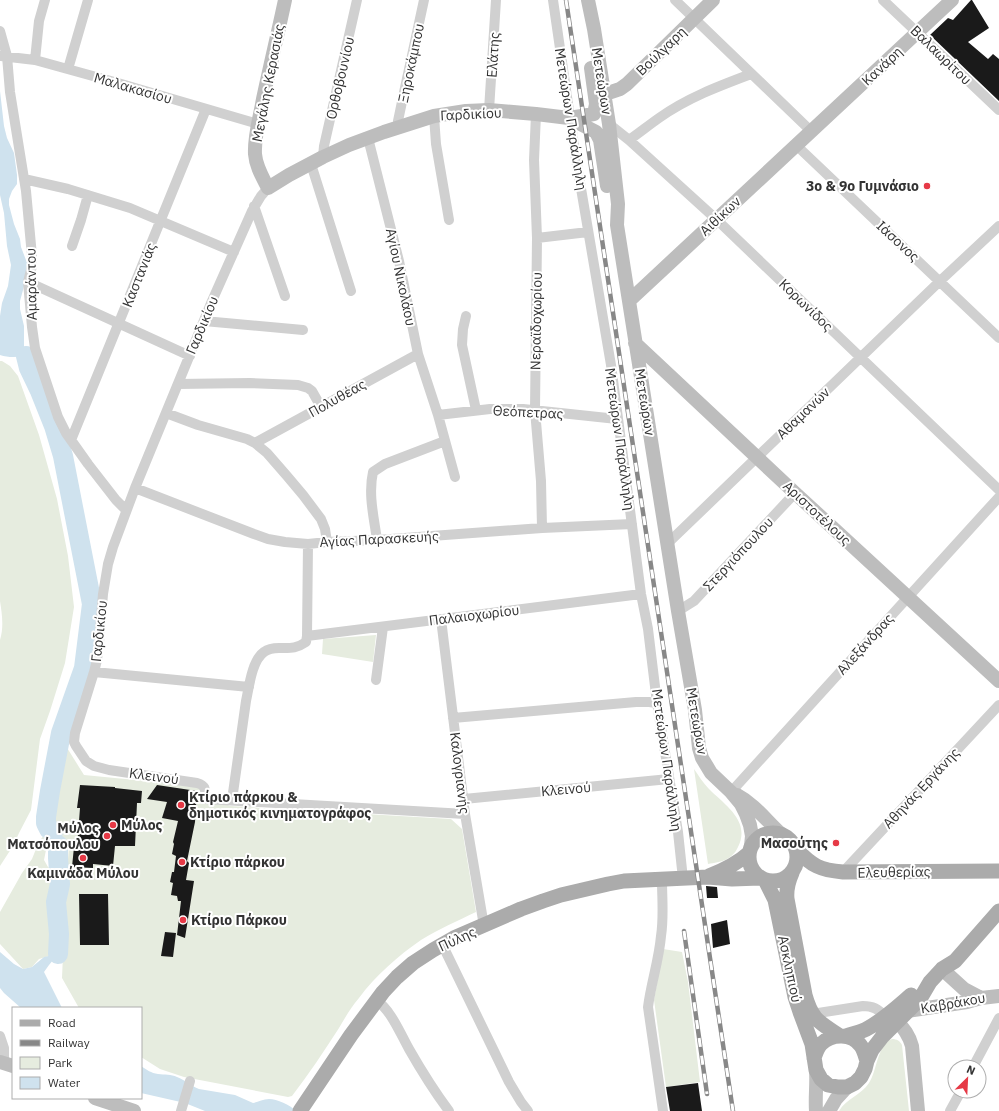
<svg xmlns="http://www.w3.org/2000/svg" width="999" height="1111" font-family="'IBM Plex Sans',sans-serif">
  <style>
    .green { fill: #e6ecdf }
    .water { fill: #cfe2ee }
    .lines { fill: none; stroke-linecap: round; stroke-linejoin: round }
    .river { stroke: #cfe2ee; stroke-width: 20 }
    .building { fill: #1a1a1a }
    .street { stroke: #d0d0d0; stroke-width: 10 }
    .secondary { stroke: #bdbdbd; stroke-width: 14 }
    .primary { stroke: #ababab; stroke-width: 15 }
    .rail-casing { stroke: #888; stroke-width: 4.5 }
    .rail { stroke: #fff; stroke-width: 3; stroke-dasharray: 9; stroke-linecap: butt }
    .poi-dot { fill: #e63946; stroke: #fff; stroke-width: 1.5 }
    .labels { text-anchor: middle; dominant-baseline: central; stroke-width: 4; stroke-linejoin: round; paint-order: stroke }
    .street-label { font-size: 14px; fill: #333; stroke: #fff }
    .poi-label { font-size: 14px; font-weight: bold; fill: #333; stroke: #fff; text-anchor: start }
  </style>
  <rect width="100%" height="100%" fill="#fff"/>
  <path class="green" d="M0,361H2L10,366L18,376L39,435L57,499L68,556L74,607L65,663L50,711L40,739L31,810L19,833L13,846L0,866V640C4,627 2,614 0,601Z
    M376,635L373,662L322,654L323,639Z
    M62,743H64L84,775L197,786L222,803L230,806L451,819L462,829L476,912C457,921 439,929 421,940C399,955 375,976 359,998C351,1007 345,1018 339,1028C324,1051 309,1074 292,1096L288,1097L184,1077L160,1069L141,1057V1008H79L62,978L66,884L69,846L52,845Z
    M694,769C699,776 703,783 709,789C725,805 751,821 738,847C732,860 721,862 708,864Z
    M43,836L48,840L44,860L48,867L54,872L57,877L59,884L52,907L51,921L55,940L56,954L39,959L32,967L23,969L0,944V912L22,873L32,859L38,844Z
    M663,949L682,952L688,982L700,1082L666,1087L654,1000Z
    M892,1039C897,1039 900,1041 902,1045L909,1111H839C846,1099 861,1095 869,1083C877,1071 877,1045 892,1039Z"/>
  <path class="water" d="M0,91L4,126L7,138L14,153L17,175V184L12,191L9,199V205L14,224L20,239L21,247L29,268L20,301V309L24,326V348L26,356C17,357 9,358 0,355V316L2,303L8,286L11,265L7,246L4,213L0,195Z
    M0,952L14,964L23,969L32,967L44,957L58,954L49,965L44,972L62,1008H21L4,993L0,988Z
    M141,1066C147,1070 151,1073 158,1074C165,1075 171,1074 177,1077C185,1080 191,1086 199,1089L235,1095L253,1103C258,1102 263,1099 269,1099C277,1099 290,1105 296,1111H205L185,1103L141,1093Z"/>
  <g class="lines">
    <path class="river" d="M26,356L29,368L40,391L54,426L63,456L92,604L84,668L61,733L50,791L46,817V823L49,829L53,832
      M58,845V858L60,884L56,902L59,934L58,954"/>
  </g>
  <path class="building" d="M971,0H972L989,28L968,42L988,59L993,54L999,59V101L930,35L948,18L953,20Z
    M80,785L115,787V788L142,791L141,803H137L135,846H115L113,866L93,864V868L72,867L74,847H77L80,808H77Z
    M157,785L197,791L195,822L187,861L189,863L186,880L194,881L185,938L177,935L181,901H178L177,896L171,895L173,883L170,882L172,872H174L176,856L172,854L174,844L173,842L178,821L162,818L167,802L147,799Z
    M706,886L717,887L718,898H707Z
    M79,894H108L109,945H80Z
    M727,920L730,944L713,948L711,924Z
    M165,932L176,933L173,957L161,956Z
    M698,1083L702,1111H670L666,1087Z"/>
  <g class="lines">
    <path class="street" d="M553,0L576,159L611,365L641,594L648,629L657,703L678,832L683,879
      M675,0L811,131
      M883,0L999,110
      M0,31L7,56L10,92L26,191L32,256V266L28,282L32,327L35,348L58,417L66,433L88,464L116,500L126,510
      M1,56L35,60L118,83L258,124
      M35,60L39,21L45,0
      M68,69L88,0
      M489,110L496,0
      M536,114L534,160L537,238L535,410L541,481L542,528
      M434,116L436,144L449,220
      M609,124L629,140L716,219L999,490
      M399,127L398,121L403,97L424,0
      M368,138L399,261L418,354L438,415L455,477
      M629,140C639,133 649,125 659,118C687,98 719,86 751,74
      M796,145L999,338
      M323,157L324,146L357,0
      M311,164L351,291
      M24,179L68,189L130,208L234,252
      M268,188L261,196L252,211L212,301L135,488L113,547L108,564L103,594L99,642L97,660L94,672L75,733L74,742L76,746L86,761L94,766L109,770L197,783C207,786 205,790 205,799L465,814
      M254,206L285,296
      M537,238L588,232
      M72,246L81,220L88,195
      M28,282L190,356
      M466,316L463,329L462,345L476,410
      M204,321L303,330
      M178,384L250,383L298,385L308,388L312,391L321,407
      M166,413L198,425L247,439L255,443L267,453L287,476L303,495L321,519L325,529L327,542
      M438,415L490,409H523L617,419
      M71,440L206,109
      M255,443L418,354
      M135,488L254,534L268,539L285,542L308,544L327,542L377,540L542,528L632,524
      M377,540C374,518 368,494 373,472L385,464L445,441
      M667,544L940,281L999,226
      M678,611L694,601L795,493
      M441,619L465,814L484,926
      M307,636L641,594
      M94,672L249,687
      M376,680L383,627
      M453,718L636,702H649L657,703
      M731,792L999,497
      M464,799L669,779
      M232,800L246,701C249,687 252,660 264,652C268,649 274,648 279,648C290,648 296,649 306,642L307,636L308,544
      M843,872L999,705
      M662,880C662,899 664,917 661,936C659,960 651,983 648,1007L663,1111
      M442,944L509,1082L521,1102L528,1111
      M376,1000C391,1010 400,1033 409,1049C421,1070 434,1091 449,1111
      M812,1014L863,1006C873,1006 878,1009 885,1016
      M0,1036L4,1048V1063
      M973,1067L999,1018
      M181,1111L190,1081
      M950,1111L961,1091"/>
    <path class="secondary" d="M285,0C278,33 270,66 263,99C260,117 254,136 255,154C256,167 263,178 268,188L289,175L323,157L349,145L384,132L434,116L466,111L489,110L536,114L569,118L594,114L596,104L591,68
      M588,0L594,29L609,124L618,204L617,225L629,301L678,611L695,710L699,748L702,758L711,773L731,792L741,804L746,814L750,825L752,836L751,846
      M605,94L620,89L627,84L713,0
      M569,118L596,132L600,140L607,186
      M629,301L952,0
      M635,343L795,493L999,681
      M737,795C754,804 766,820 780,833
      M942,969L964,989L981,998
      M907,1011L967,1002L981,998L999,996
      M897,1021C904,1029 909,1035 912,1046L918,1111
      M0,1062L13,1066
      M816,1070C817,1084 815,1097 816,1111
      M95,1098L134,1111
      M829,1111L836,1099L847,1087"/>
    <path class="primary" d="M749 857a24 24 0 1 1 48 0a24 24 0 1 1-48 0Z
      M796,849C812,866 820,870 843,872L999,871
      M792,873C788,882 786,889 787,899L805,995C812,1020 819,1022 840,1036
      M709,876C724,870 737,864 749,853
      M765,880L775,900L795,997L800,1012L812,1044L816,1070L821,1079L828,1085L838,1087H847L855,1083L861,1077L865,1069L867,1061L872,1050L882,1037L920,999L930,982L942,969L955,961L999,911
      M846,1036C851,1034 857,1033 862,1031C879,1024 897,1007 911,995
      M814,1058C816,1053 817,1048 821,1044C832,1033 852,1033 861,1046C864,1050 865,1055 867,1061
      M300,1111L351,1035L383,992L397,977L413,963L433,950L454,938L521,909L543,901L561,895L608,884L624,881L708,877L732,879L760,878"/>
    <g class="rail-casing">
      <path id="rail" d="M566,0L733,1111
        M684,931L707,1094"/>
    </g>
    <use href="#rail" class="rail"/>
  </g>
  <g class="poi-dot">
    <circle cx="927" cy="186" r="4"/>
    <circle cx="181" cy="805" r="4"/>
    <circle cx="113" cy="825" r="4"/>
    <circle cx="107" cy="836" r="4"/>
    <circle cx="836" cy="843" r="4"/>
    <circle cx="83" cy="858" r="4"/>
    <circle cx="182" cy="862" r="4"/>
    <circle cx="183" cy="920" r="4"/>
  </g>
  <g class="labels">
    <g class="street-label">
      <text transform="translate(661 51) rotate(-44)">Βούλγαρη</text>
      <text transform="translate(493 55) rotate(-86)">Ελάτης</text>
      <text transform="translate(941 55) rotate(44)">Βαλαωρίτου</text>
      <text transform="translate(411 63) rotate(-78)">Ξηροκάμπου</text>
      <text transform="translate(882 66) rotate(-43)">Κανάρη</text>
      <text transform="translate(340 78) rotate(-77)">Ορθοβουνίου</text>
      <text transform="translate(602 81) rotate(81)">Μετεώρων</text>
      <text transform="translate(268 83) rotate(-79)">Μεγάλης Κερασιάς</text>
      <text transform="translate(133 88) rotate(16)">Μαλακασίου</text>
      <text transform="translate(471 114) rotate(-3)">Γαρδικίου</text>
      <text transform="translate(571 119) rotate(81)">Μετεώρων Παράλληλη</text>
      <text transform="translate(720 216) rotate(-43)">Αιθίκων</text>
      <text transform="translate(898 241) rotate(43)">Ιάσονος</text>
      <text transform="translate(139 275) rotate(-68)">Καστανιάς</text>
      <text transform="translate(401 277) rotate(78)">Αγίου Νικολάου</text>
      <text transform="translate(31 284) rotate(-91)">Αμαράντου</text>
      <text transform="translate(806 305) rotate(44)">Κορωνίδος</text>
      <text transform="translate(536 321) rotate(-89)">Νεραϊδοχωρίου</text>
      <text transform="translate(202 325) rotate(-67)">Γαρδικίου</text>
      <text transform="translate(337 398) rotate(-29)">Πολυθέας</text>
      <text transform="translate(645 402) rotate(81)">Μετεώρων</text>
      <text transform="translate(528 412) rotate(3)">Θεόπετρας</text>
      <text transform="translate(803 413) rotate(-44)">Αθαμανών</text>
      <text transform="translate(620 439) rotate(82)">Μετεώρων Παράλληλη</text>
      <text transform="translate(817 513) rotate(43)">Αριστοτέλους</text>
      <text transform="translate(379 539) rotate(-3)">Αγίας Παρασκευής</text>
      <text transform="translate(738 554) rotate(-47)">Στεργιόπουλου</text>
      <text transform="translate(474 615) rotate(-7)">Παλαιοχωρίου</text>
      <text transform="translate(99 631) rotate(-84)">Γαρδικίου</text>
      <text transform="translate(865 644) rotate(-48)">Αλεξάνδρας</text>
      <text transform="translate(697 721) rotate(80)">Μετεώρων</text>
      <text transform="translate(667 760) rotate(82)">Μετεώρων Παράλληλη</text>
      <text transform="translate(460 773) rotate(83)">Καλογριανής</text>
      <text transform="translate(154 776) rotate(8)">Κλεινού</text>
      <text transform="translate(921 788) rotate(-47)">Αθηνάς Εργάνης</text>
      <text transform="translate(566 789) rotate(-5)">Κλεινού</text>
      <text transform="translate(894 872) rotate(-1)">Ελευθερίας</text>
      <text transform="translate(457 939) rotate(-25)">Πύλης</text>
      <text transform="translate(790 969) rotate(78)">Ασκληπιού</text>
      <text transform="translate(953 1003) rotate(-10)">Καβράκου</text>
    </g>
    <g class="poi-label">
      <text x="919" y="186" text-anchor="end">3ο &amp; 9ο Γυμνάσιο</text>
      <text x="189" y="797">Κτίριο πάρκου &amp;<tspan x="189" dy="16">δημοτικός κινηματογράφος</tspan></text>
      <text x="121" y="825">Μύλος</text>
      <text x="99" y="828" text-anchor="end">Μύλος<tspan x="99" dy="16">Ματσόπουλου</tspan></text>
      <text x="828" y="843" text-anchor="end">Μασούτης</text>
      <text x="190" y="862">Κτίριο πάρκου</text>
      <text x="83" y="873" text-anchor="middle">Καμινάδα Μύλου</text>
      <text x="191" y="920">Κτίριο Πάρκου</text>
    </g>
  </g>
  <rect x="12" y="1007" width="130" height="92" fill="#ffffff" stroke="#adadad"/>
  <rect x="20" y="1020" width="20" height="6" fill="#ababab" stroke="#adadad"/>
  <text x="48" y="1027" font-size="12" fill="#333333">Road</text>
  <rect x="20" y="1040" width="20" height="6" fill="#888888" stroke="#adadad"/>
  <text x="48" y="1047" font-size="12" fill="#333333">Railway</text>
  <rect x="20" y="1057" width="20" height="12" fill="#e6ecdf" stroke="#adadad"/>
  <text x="48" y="1067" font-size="12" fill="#333333">Park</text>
  <rect x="20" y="1077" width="20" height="12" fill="#cfe2ee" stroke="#adadad"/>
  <text x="48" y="1087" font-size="12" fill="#333333">Water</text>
  <g transform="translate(967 1079) rotate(24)"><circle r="19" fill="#ffffff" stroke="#adadad"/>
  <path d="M0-3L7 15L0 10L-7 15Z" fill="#e63946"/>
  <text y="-6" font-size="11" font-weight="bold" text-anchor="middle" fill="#333333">N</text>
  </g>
</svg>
